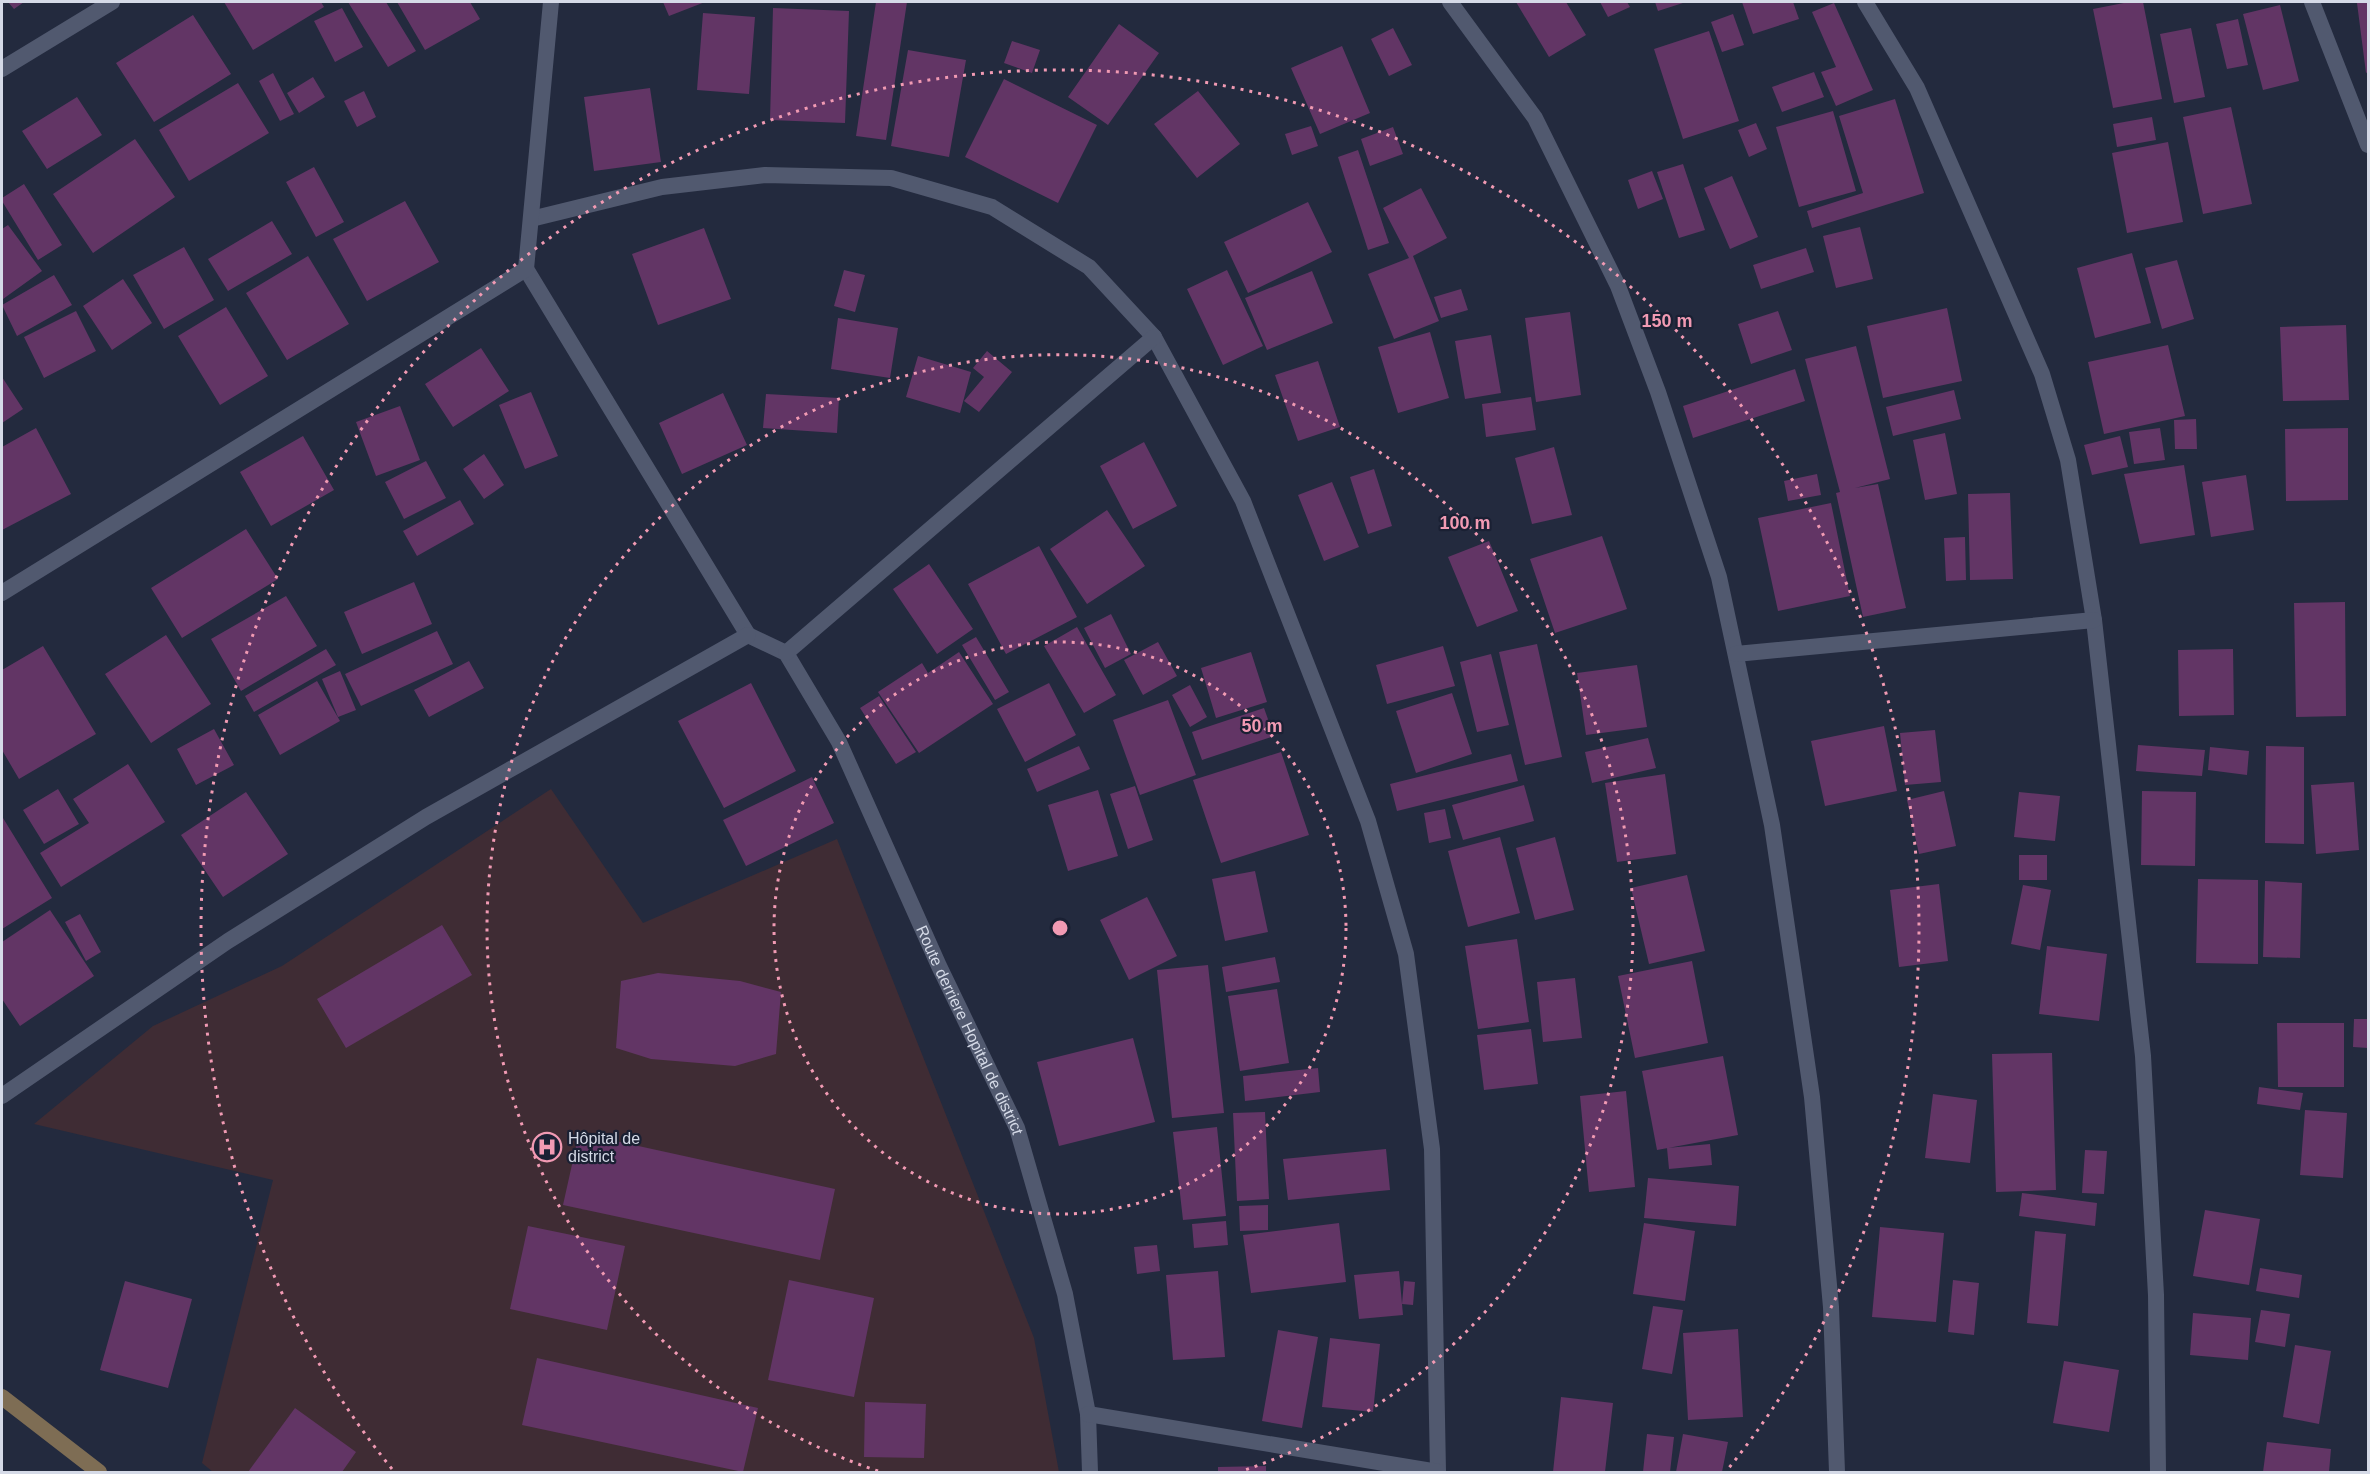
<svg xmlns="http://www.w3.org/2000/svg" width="2370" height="1474" font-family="Helvetica,sans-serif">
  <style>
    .medical { fill: #3f2c34 }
    .building { fill: #623565 }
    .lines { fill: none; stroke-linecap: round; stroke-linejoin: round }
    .minor { stroke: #51596f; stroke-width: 16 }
    .tertiary { stroke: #51596f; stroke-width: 16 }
    .secondary { stroke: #7e6d54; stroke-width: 16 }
    .ring { fill: none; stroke: #f19ab3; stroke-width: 3; stroke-dasharray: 3 6 }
    .labels { text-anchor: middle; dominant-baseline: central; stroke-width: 4.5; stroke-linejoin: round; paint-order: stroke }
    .street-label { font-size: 16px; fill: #d5dae7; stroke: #1a2033 }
    .poi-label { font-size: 16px; fill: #d5dae7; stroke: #1a2033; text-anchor: start }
    .centre { fill: #f19ab3; stroke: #1a2033; stroke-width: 3 }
    .ring-label { font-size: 18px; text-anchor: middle; font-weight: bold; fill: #f19ab3; stroke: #1a2033; stroke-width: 4.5; stroke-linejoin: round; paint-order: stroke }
  </style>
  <rect width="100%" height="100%" fill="#232a3e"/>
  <path class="medical" d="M551,789L643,923L837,839L1034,1338L1059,1472H213L202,1463L273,1180L34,1124L153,1026L282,966Z"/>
  <path class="building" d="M8,2H24L14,9Z
    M224,2H321L324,7L253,50Z
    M348,2H386L416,51L388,67Z
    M397,2H470L480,19L425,50Z
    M663,2H705L669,16Z
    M876,2H907L886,140L856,136Z
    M1516,2H1566L1586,35L1549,57Z
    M1600,2H1627L1630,7L1608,17Z
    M1655,2H1686L1658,11Z
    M1742,2H1793L1799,19L1753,34Z
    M2129,2H2143L2162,99L2113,108L2093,9Z
    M2368,2V72L2366,73L2357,3Z
    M1834,3L1873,90L1836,106L1821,72L1836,67L1812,12Z
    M2280,5L2299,81L2263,90L2243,14Z
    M342,8L363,47L335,62L314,21Z
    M773,8L849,11L845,123L770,120Z
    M703,13L755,17L749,94L697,90Z
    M1733,14L1744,45L1722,52L1711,22Z
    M193,15L231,74L154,122L116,63Z
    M2238,19L2248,65L2227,69L2216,24Z
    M1119,24L1159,53L1108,125L1068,97Z
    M1393,28L1412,65L1389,76L1371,39Z
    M2191,28L2205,97L2174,103L2160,34Z
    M1709,31L1739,121L1683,139L1654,49Z
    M1012,41L1040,50L1032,73L1004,63Z
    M1342,46L1370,113L1320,134L1291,68Z
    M908,50L966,60L949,157L891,146Z
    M1814,72L1824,97L1782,112L1772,87Z
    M273,73L294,114L280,121L259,81Z
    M313,77L325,97L299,113L287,93Z
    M1004,79L1097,125L1058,203L965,157Z
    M238,83L269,133L189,181L159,130Z
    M650,88L661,162L594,171L584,97Z
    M364,91L376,117L357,127L344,101Z
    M1198,91L1240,144L1197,178L1154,124Z
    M77,97L102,135L47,169L22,131Z
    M1895,99L1924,193L1812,228L1807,211L1863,193L1839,116Z
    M2231,107L2252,204L2203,214L2183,117Z
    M1833,111L1856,191L1799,207L1776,127Z
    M2152,117L2156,140L2117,147L2113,124Z
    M1756,123L1767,149L1749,157L1738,130Z
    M1311,126L1318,146L1292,155L1285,134Z
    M1393,127L1403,154L1370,166L1361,139Z
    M135,139L175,197L93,253L53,194Z
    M2168,142L2183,222L2127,233L2112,153Z
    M1358,150L1389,243L1368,250L1338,157Z
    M1683,164L1705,230L1679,238L1657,172Z
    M314,167L344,222L316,237L286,182Z
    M1652,171L1663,199L1638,209L1628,180Z
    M1732,176L1758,237L1730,249L1704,188Z
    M24,184L62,245L38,260L2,201V198Z
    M1421,188L1447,238L1413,256L1439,321L1394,339L1368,274L1409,258L1383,208Z
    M405,201L439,262L367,301L333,239Z
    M1308,202L1332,252L1248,293L1224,242Z
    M272,221L292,254L228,291L208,259Z
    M8,225L42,271L3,299L2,229Z
    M1860,227L1873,279L1836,288L1823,236Z
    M704,228L731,299L658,325L632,254Z
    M184,247L214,300L164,329L133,275Z
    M1806,248L1814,272L1761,289L1753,265Z
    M2132,253L2151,323L2095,338L2077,268Z
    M308,256L349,324L287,360L246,293Z
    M2177,260L2194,319L2162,329L2145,268Z
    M844,270L865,275L855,312L834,306Z
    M1227,270L1263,346L1223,365L1187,289Z
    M1312,271L1333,323L1267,350L1245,298Z
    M54,275L72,305L17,336L2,305Z
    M123,279L152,323L112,350L83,306Z
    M1461,289L1468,310L1441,318L1434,297Z
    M226,307L268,376L220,405L178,336Z
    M1947,308L1962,381L1883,398L1867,326Z
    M76,311L96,351L44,378L24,337Z
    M1778,311L1792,350L1751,364L1738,324Z
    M1570,312L1581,395L1536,402L1525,318Z
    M838,318L898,328L890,378L831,369Z
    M2346,325L2349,400L2283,401L2280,327Z
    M1430,332L1449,398L1398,413L1378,347Z
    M1491,335L1501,393L1465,399L1455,341Z
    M2168,345L2185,416L2104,434L2088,362Z
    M1856,346L1890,479L1855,488L1878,484L1906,608L1863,617L1836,493L1840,492L1805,359Z
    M481,348L509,391L453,427L425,384Z
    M987,351L1012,372L979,412L964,401L984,377L973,368Z
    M918,356L971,372L960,413L906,397Z
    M1318,361L1340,427L1298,441L1275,375Z
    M1795,369L1805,401L1693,438L1683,406Z
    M2,377L23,409L2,423Z
    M1954,390L1961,419L1893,436L1886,407Z
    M531,392L558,456L525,469L499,405Z
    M723,393L747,445L682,474L659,423Z
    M766,394L839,398L837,433L763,428Z
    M1531,397L1536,430L1486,437L1482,404Z
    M400,406L420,460L376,476L356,422Z
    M2196,419L2197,449H2175L2174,420Z
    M36,428L71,494L2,530V447Z
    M2160,428L2165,460L2134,464L2129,432Z
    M2348,428V500L2286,501L2285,429Z
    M1945,433L1957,494L1925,500L1913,440Z
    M303,436L334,490L271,526L240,472Z
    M2120,436L2128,467L2092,475L2084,445Z
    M1144,442L1177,506L1133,529L1100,466Z
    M1554,447L1572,515L1532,524L1515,458Z
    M484,454L504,485L484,499L463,469Z
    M426,461L446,498L404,519L385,482Z
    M2184,465L2195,535L2140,544L2124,474Z
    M1374,469L1392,526L1368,534L1350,477Z
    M1817,474L1821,495L1788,501L1784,481Z
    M2246,475L2254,530L2211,537L2202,482Z
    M1332,482L1359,547L1324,561L1298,495Z
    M2010,493L2013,579L1970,580L1968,494Z
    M460,500L474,524L417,556L403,531Z
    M1831,503L1850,596L1778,611L1758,518Z
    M1107,510L1145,566L1087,604L1050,549Z
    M246,529L278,579L182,638L151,588Z
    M1602,536L1627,609L1555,633L1530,559Z
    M1965,537L1966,580L1946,581L1944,538Z
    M1489,541L1518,611L1477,627L1448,557Z
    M1039,546L1077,617L1006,654L968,584Z
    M929,564L973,629L937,654L893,589Z
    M414,582L432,624L362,654L344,612Z
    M286,596L317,646L241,691L211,639Z
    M2345,602L2346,716L2296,717L2294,603Z
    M1111,614L1131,654L1105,668L1084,628Z
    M1077,627L1116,695L1084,713L1044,646Z
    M437,631L453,664L361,706L345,674Z
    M166,635L211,704L151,743L105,674Z
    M976,637L1009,692L995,700L962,645Z
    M1158,642L1177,676L1143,695L1124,660Z
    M1537,644L1562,757L1525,765L1499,652Z
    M43,646L96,734L19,779L2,750V670Z
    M1443,646L1455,686L1387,704L1376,665Z
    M326,649L336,665L254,712L245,696Z
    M2233,649L2234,715L2179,716L2178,650Z
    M959,652L993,704L919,753L878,692L922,663L928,673Z
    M1251,652L1267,702L1216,718L1201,668Z
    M1491,654L1509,725L1477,732L1460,662Z
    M469,661L484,688L429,717L414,690Z
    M1637,665L1647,727L1586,735L1577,673Z
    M340,671L356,710L338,717L322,679Z
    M317,681L340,721L280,755L258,715Z
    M751,683L796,771L724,808L678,721Z
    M1049,683L1076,735L1025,762L997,709Z
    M1190,685L1207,717L1190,727L1172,695Z
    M1452,693L1472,754L1416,773L1396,711Z
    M879,696L916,752L896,764L860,708Z
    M1168,700L1196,775L1140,795L1113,720Z
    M1264,708L1274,736L1202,760L1192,732Z
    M1884,726L1897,791L1825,806L1811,741Z
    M214,729L234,765L196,785L177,749Z
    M1935,730L1941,782L1905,785L1900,733Z
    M1648,738L1656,768L1592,783L1585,752Z
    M2138,745L2205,750L2202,776L2136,771Z
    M1079,746L1090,769L1037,792L1027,769Z
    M2266,746L2304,747V844L2265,843Z
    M2210,747L2249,751L2247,775L2208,770Z
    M1281,752L1309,835L1221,863L1193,780Z
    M1511,754L1518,781L1397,811L1390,784Z
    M128,764L165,822L61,887L40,853L89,823L73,799Z
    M1665,774L1676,854L1617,862L1605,783Z
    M812,777L834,823L746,866L723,820Z
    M2354,782L2359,850L2316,854L2311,785Z
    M1524,785L1534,821L1463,840L1452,805Z
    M1135,786L1153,840L1128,849L1110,794Z
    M58,789L79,824L44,844L23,810Z
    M1098,790L1118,856L1068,871L1048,805Z
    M1944,791L1956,846L1919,854L1907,800Z
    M2142,791L2196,792L2195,866L2141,865Z
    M246,792L288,854L223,897L181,835Z
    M2019,792L2060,796L2055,841L2014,837Z
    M1445,809L1451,838L1429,843L1424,813Z
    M3,818L52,898L2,929V819Z
    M1500,837L1520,913L1468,927L1448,851Z
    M1555,837L1574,910L1535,920L1516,848Z
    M2019,855H2047V880H2019Z
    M1255,871L1268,932L1225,941L1212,879Z
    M1687,875L1705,951L1649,964L1631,888Z
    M2198,879L2258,880V964L2196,963Z
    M2265,881L2302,883L2300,958L2263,957Z
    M1939,884L1948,961L1899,967L1890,890Z
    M2023,885L2051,890L2040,950L2011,944Z
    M1147,897L1177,956L1129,980L1100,920Z
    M50,910L94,976L20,1026L2,999V942Z
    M80,914L101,952L86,961L65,922Z
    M442,925L472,975L346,1048L317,999Z
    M1517,939L1529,1022L1478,1029L1465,946Z
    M2047,946L2107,954L2099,1021L2039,1014Z
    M1275,957L1280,982L1226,992L1222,967Z
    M1692,961L1708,1043L1635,1058L1618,976Z
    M1208,965L1224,1113L1172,1118L1157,970Z
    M658,973L740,981L781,992L776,1054L735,1066L651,1059L616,1048L621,981Z
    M1575,978L1582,1038L1543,1042L1537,982Z
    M1277,989L1289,1063L1240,1071L1228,996Z
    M2354,1019H2368V1048L2353,1047Z
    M2277,1023H2344V1087H2278Z
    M1531,1029L1538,1084L1484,1090L1477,1035Z
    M1133,1038L1155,1122L1059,1146L1037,1062Z
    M2052,1053L2056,1190L1996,1192L1992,1054Z
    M1723,1056L1738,1135L1657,1150L1642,1071Z
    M1318,1068L1320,1092L1245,1101L1243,1076Z
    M2259,1087L2303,1093L2300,1110L2257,1104Z
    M1626,1091L1635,1187L1589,1192L1580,1096Z
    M1933,1094L1977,1100L1970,1163L1925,1158Z
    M2305,1110L2347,1113L2343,1178L2300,1175Z
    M1265,1112L1269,1199L1237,1201L1233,1113Z
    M1217,1127L1226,1216L1183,1220L1173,1132Z
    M579,1133L835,1189L820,1260L563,1205Z
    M1710,1144L1712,1165L1669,1169L1667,1148Z
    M1386,1149L1390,1190L1288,1200L1283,1159Z
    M2085,1150L2107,1151L2104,1194L2082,1193Z
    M1648,1178L1739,1186L1736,1226L1644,1218Z
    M2022,1193L2097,1203L2095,1226L2019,1216Z
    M1268,1205V1230L1240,1231L1239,1206Z
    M2205,1210L2260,1219L2249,1285L2193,1276Z
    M1226,1221L1228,1245L1194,1248L1192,1224Z
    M1339,1223L1346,1282L1251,1293L1243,1235Z
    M1644,1223L1695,1231L1685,1301L1633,1294Z
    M528,1226L625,1246L607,1330L510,1309Z
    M1880,1227L1944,1233L1936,1322L1872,1317Z
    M2035,1231L2066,1234L2058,1326L2027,1323Z
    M1157,1245L1160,1271L1137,1274L1134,1247Z
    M2260,1268L2302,1275L2299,1298L2256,1291Z
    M1218,1271L1225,1357L1173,1360L1166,1275Z
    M1399,1271L1403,1315L1359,1319L1354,1275Z
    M789,1280L874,1298L854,1397L768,1380Z
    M1953,1280L1979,1283L1974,1335L1948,1332Z
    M125,1281L192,1299L168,1388L100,1370Z
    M1404,1281L1415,1282L1413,1305L1402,1304Z
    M1653,1306L1683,1310L1672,1374L1642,1369Z
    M2261,1310L2290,1314L2285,1347L2255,1342Z
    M2193,1313L2251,1318L2248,1360L2190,1355Z
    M1738,1329L1743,1417L1688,1420L1683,1333Z
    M1278,1330L1318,1337L1302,1428L1262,1421Z
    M1330,1338L1380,1344L1373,1412L1322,1407Z
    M2295,1345L2331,1351L2319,1424L2283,1417Z
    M537,1358L758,1408L743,1472L522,1425Z
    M2064,1361L2119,1370L2109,1432L2053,1423Z
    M1561,1397L1613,1403L1605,1472H1553Z
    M865,1402L926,1404L924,1458L864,1457Z
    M295,1408L356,1452L342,1472H248Z
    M1647,1434L1674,1437L1670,1472H1643Z
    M1683,1434L1728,1442L1722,1472H1676Z
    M2267,1442L2331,1449L2329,1472H2263Z
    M1266,1466V1472H1218V1467Z"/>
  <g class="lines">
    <g class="minor">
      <path d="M1450,2L1535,118L1618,286L1658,392L1719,577L1772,825L1812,1097L1831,1307L1837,1472"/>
      <path d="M1865,2L1917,88L2042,374L2068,460L2094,620L2143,1056L2156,1295L2158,1472"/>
      <path d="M2312,2L2368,145"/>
      <path d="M2,69L112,2"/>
      <path d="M531,219L662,187L765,175L891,178L992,207L1089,267L1154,337L1243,501L1368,821L1406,954L1432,1149L1438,1472"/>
      <path d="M526,269L748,635"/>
      <path id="s1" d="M748,635L786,653L839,742L939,966L1017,1128L1065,1294L1088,1414L1090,1472"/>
      <path d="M786,653L1154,337"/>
      <path d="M1736,654L2094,620"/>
      <path d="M2,1096L228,941L426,817L748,635"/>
      <path d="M1088,1414L1438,1472"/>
    </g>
    <path class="tertiary" d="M2,593L526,269L551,2"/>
    <path class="secondary" d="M2,1397L99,1472"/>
  </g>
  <g class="ring">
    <circle cx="1060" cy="928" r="286"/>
    <path d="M878 1471A573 573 0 1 1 1242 1471"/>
    <path d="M392 1469A859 859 0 1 1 1728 1469"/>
  </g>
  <defs>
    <g id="hospital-ring" transform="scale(1.5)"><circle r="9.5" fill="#1a2033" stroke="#f19ab3" stroke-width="1.5"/><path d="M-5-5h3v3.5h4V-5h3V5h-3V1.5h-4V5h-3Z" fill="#f19ab3"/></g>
  </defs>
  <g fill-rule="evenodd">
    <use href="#hospital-ring" x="547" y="1147"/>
  </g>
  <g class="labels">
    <g class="street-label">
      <text stroke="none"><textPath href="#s1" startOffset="462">Route derriere Hopital de district</textPath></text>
    </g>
    <g class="poi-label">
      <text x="568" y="1138">Hôpital de<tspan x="568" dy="18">district</tspan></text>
    </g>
  </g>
  <circle cx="1060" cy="928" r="9" class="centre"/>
  <g class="ring-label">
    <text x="1667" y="327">150 m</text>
    <text x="1465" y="529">100 m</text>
    <text x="1262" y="732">50 m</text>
  </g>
  <rect width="2370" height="1474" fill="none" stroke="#d5dae7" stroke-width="6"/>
</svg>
